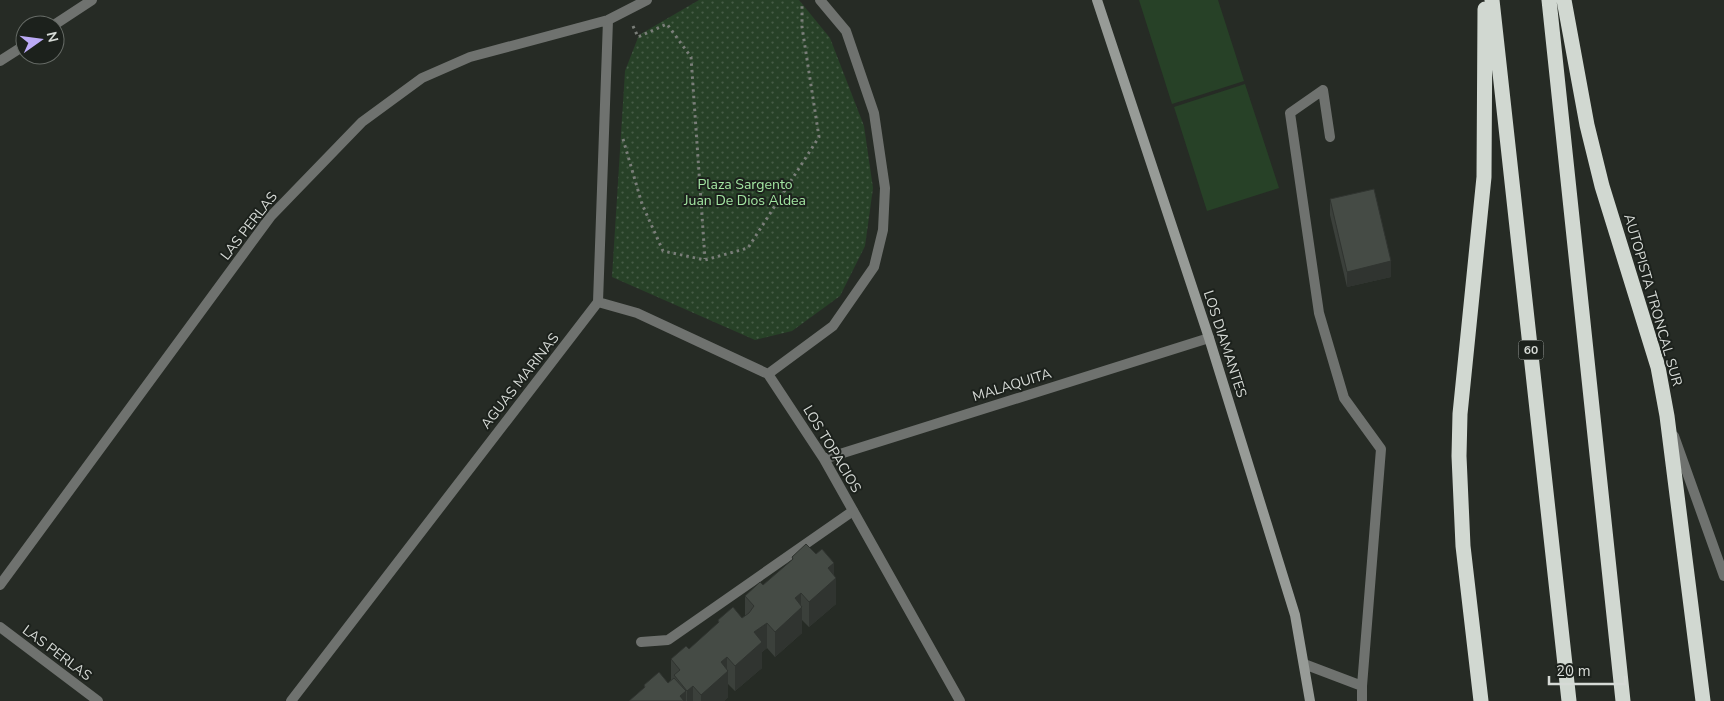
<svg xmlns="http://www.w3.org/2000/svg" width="1724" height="701" font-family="'Nunito Sans',sans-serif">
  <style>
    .grass { fill: #274127 }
    .park { fill: url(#park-dots) }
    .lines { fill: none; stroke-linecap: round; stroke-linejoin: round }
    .path { stroke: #7a7e79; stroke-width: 3; stroke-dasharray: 2.5 4; stroke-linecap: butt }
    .lane { stroke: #6f726f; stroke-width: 10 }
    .street { stroke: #6f726f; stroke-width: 10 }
    .secondary { stroke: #979b97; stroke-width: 10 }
    .highway { stroke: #d1d8d1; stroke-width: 15 }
    .wall { fill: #3b403b }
    .shaded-wall { fill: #303430 }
    .building { fill: #454b45; stroke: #303430 }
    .labels { text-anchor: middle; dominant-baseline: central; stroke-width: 4; stroke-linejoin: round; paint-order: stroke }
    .shield { fill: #1c211c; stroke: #9ea29e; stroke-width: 1 }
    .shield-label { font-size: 12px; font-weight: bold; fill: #d6dad6 }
    .park-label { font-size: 14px; fill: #a3e5a2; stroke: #1c211c }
    .street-label { font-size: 14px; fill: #d6dad6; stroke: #1c211c }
  </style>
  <defs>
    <pattern id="park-dots" width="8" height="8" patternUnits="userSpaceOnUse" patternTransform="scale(1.25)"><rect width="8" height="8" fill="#274127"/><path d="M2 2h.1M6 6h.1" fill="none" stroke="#465c46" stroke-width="1.8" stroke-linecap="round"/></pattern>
  </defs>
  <rect width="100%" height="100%" fill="#262b25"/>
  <path class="grass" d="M1139,0H1218L1244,81L1172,104Z
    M1245,84L1279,188L1207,211L1174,107Z"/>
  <path class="park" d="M699,0H799L830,38L864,126L873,188L865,246L840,296L792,331L755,340L612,277L625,71L639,35Z"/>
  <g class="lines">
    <path class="path" d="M633,26L638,37L667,24L691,57L705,259
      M623,139L642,204L663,251L705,260L748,248L819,137L802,27V6"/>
    <path class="lane" d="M1330,137L1323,90L1290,113L1319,313L1344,398L1381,449L1362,686
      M1674,436L1724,576
      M641,642L668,640L853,511
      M1304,664L1362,686V701"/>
    <path class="street" d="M54,25L92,0
      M0,61L25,45
      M598,302L637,313L768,374L824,459L960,701
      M768,374L833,326L874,267L883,230L885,188L874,113L846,31L820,0
      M824,459L1209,338
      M0,585L271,216L362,122L422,78L470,57L608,20L647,0
      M0,627L98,701
      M291,701L598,302L608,20"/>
    <path class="secondary" d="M1097,0L1209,338L1295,615L1310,701"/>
    <path class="highway" d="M1492,0L1569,701
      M1549,0L1623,701
      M1564,0L1587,125L1602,186L1658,367L1667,416L1703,701
      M1481,701L1463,546L1459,456L1460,414L1484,177L1485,9"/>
  </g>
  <path class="wall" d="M1330,199L1391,277L1347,287L1330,215Z
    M792,557L834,575L836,604L809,627L802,620V633L775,657L767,648L762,652V668L735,691L728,684V697L724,701H629L644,688V685L668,683L671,680V659L689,649L718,624V620L742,618L745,616V596L763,585L792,560Z"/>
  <path class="shaded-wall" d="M1391,261V277L1347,287V272Z
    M834,563V580L836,578V604L809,627V602L828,568Z
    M801,593V609L802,607V633L775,657V632L795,598Z
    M767,623V648L762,652V668L735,691V666L754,632Z
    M727,657V672L728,671V697L724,701H701V695L721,662Z
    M693,686V701H687V691Z
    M686,691V701H680V696Z"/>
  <path class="building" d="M1374,189L1391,261L1347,272L1330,199Z
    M806,544L816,554L822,549L834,563L828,568L836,578L809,602L801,593L795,598L802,607L775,632L767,623L754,632L762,642L735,666L727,657L721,662L728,671L701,695L693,686L687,691L674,675L680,670L671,659L686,646L689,649L719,622L718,620L733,607L742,618L749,613L754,606L745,596L760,582L763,585L793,559L792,557Z
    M659,672L668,683L674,678L686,691L680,696L684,701H629L645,687L644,685Z"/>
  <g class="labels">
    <rect class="shield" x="1518.5" y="340.5" width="25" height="19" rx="4"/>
    <g class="shield-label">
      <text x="1531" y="350">60</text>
    </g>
    <g class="park-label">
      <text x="745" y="184">Plaza Sargento<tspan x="745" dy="16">Juan De Dios Aldea</tspan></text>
    </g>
    <g class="street-label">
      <text transform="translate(249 226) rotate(-52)">LAS PERLAS</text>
      <text transform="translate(1653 300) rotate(74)">AUTOPISTA TRONCAL SUR</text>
      <text transform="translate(1225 344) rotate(72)">LOS DIAMANTES</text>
      <text transform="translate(520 381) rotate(-52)">AGUAS MARINAS</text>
      <text transform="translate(1012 385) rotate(-17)">MALAQUITA</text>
      <text transform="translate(832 449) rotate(59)">LOS TOPACIOS</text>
      <text transform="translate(57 653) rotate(37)">LAS PERLAS</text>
    </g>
  </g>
  <g transform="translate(40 40) rotate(76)"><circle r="24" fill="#1c211c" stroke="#666b66"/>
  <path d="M0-4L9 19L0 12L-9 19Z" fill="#bbaaf6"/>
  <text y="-8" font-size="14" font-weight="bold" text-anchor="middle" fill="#d6dad6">N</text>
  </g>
  <path d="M1549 676v8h76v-8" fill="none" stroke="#d6dad6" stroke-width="2.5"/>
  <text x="1556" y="676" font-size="15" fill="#d6dad6" stroke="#1c211c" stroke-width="4" paint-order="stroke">20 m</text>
</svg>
